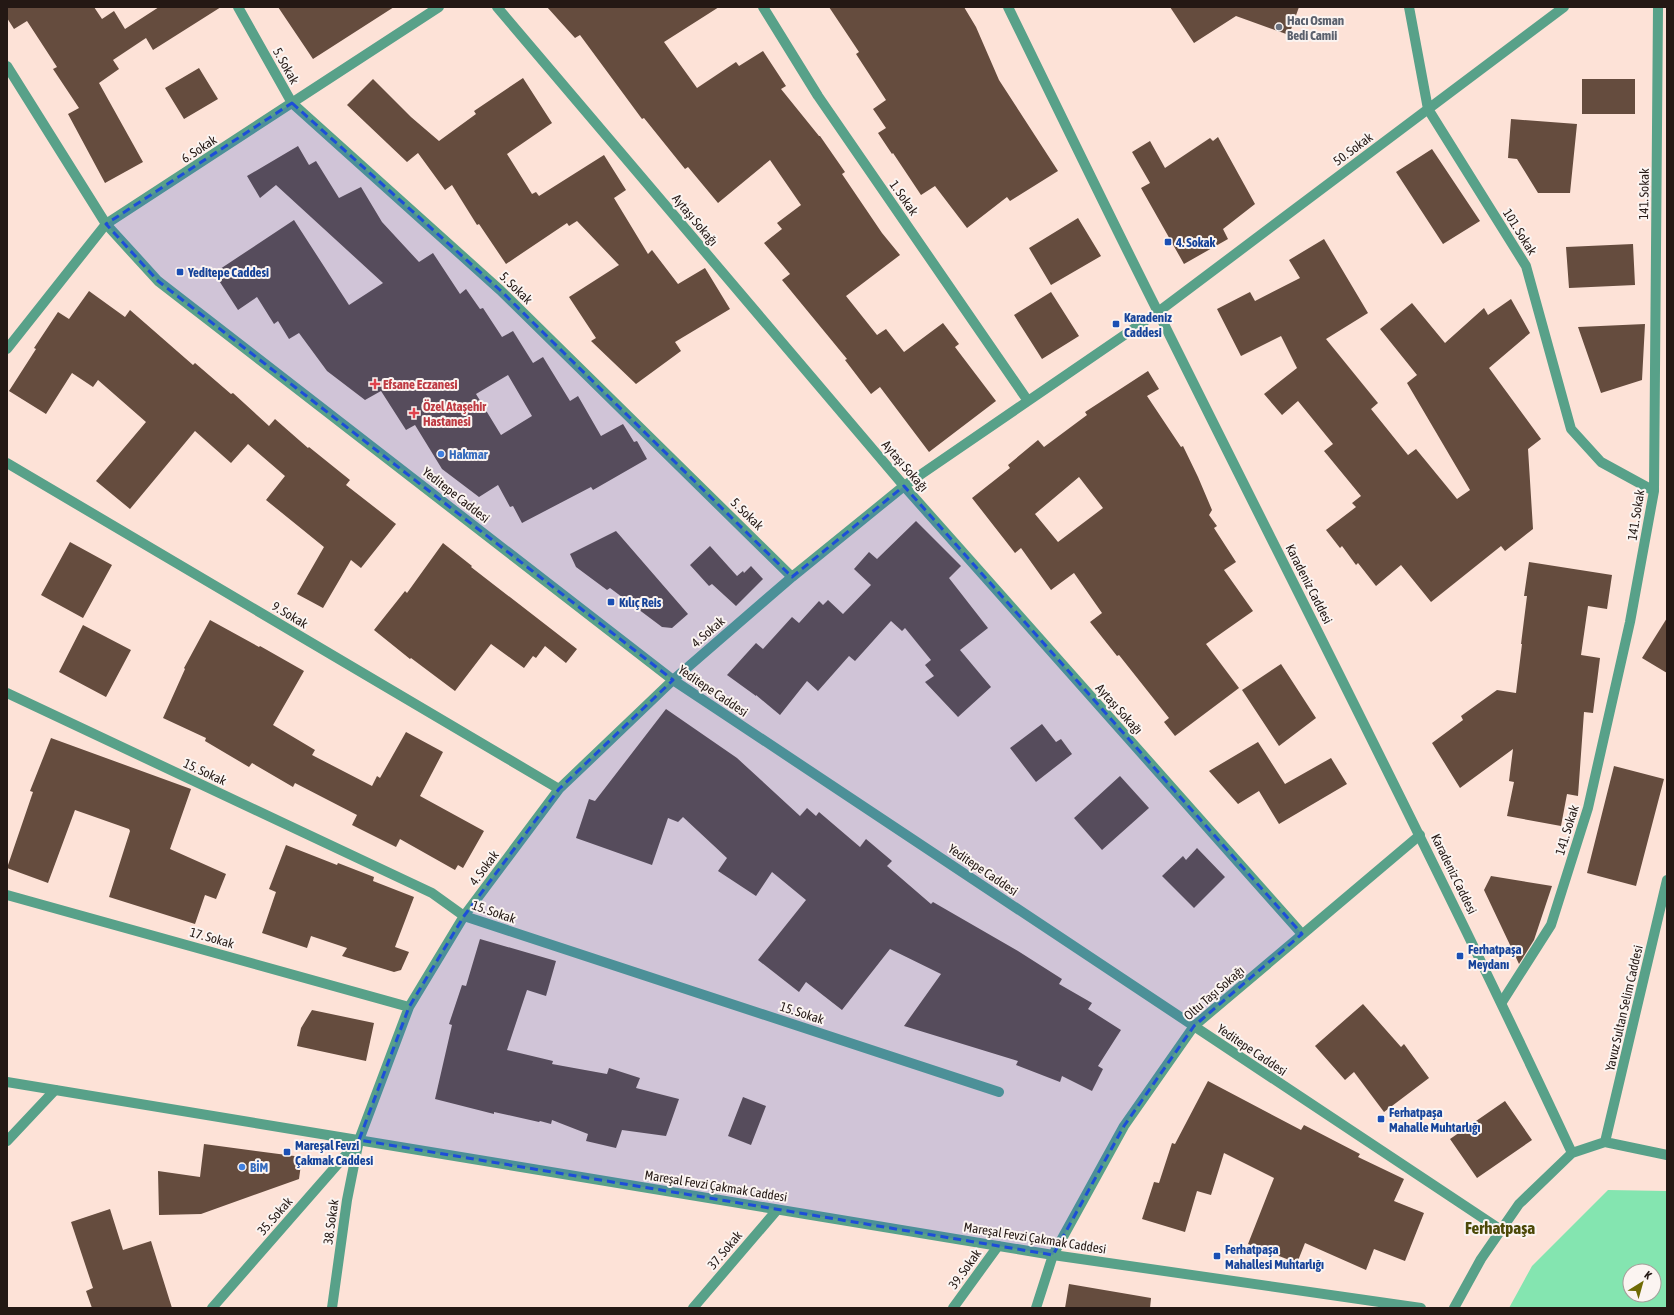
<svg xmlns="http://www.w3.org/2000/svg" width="1674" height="1315" font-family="'Asap Condensed',sans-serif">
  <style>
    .green { fill: #84e5b0; fill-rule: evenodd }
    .building { fill: #654c3e; fill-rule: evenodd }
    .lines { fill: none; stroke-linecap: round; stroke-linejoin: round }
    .minor { stroke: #58a189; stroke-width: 10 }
    .tertiary { stroke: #58a189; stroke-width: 10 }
    .marked { fill: #1d4ed8; fill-opacity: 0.2; stroke: #1d4ed8; stroke-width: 3; stroke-dasharray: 8 5; stroke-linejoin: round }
    .worship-dot { fill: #6b7280; stroke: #fbf4f1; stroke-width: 1.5 }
    .transit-dot { fill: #1a4fb4; stroke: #fbf4f1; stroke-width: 1.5 }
    .health-dot { fill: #e0444e; stroke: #fbf4f1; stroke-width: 1.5 }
    .shop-dot { fill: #3f7fe0; stroke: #fbf4f1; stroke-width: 1.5 }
    .labels { text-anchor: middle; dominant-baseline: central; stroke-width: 4; stroke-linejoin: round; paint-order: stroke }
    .worship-label { font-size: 13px; font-weight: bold; fill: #5b616d; stroke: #fbf4f1; text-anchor: start }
    .street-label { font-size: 13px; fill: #241814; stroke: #fbf4f1 }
    .transit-label { font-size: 13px; font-weight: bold; fill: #164399; stroke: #fbf4f1; text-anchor: start }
    .health-label { font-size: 13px; font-weight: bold; fill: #be3a42; stroke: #fbf4f1; text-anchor: start }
    .shop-label { font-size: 13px; font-weight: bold; fill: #366cbe; stroke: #fbf4f1; text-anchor: start }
    .district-label { font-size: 17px; font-weight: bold; fill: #4c4908; stroke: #fbf4f1 }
  </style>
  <rect width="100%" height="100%" fill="#fde2d7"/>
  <path class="green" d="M1608,1190L1667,1191V1308H1509L1532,1266ZM1630,1271H1654V1295H1630Z"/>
  <path class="building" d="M7,7H94L102,19L114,11L125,29L159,7H221L153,50L146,38L113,60L119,69L99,83L143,162L105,183L68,114L79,108L53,69L57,67L27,21L14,29L7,18Z
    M278,7H394L313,59Z
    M547,7H719L664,42L697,88L736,62L739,66L763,51L786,86L781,89L819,136H820L845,172L842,174L882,233L900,255L846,296L877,335L886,329L904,352L943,323L959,344L955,347L996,401L929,452L880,387L871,394L845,360L847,359L782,280L790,274L764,243L782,229L777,223L801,205L770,160L718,203L688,167L685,169L644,118L642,119L580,35L575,38Z
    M829,7H964L976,27L999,80L1058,171L1010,201L1007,197L967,228L935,186L921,195L893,153L892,154L878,133L886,128L873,109L886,100L856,54L859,52Z
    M1170,7H1299L1289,35L1236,16L1194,43Z
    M199,68L218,99L184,119L165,88Z
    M523,78L552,123L507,154L532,194L536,192L539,196L604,155L626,190L614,198L648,254L652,250L678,284L705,268L730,309L675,342L681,351L636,384L591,341L596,338L569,297L619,265L577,221L569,226L567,223L506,264L479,224L477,225L452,185L445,190L418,153L407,162L347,105L373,79L411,117L439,141L476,114L474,111Z
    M1582,79H1635V114H1582Z
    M1511,119L1577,124L1570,193H1538L1517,159L1508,158Z
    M1218,137L1255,204L1223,229L1228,239L1184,264L1141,188L1150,183L1132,152L1150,141L1165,168L1210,138L1213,141Z
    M298,146L309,165L316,161L339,198L361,187L382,222L419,262L433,253L460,294L466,289L480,309L483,308L502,337L513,331L533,363L543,357L570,401L578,396L601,436L623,424L634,442L637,441L647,459L593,490L591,487L522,523L513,506L510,507L498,485L479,497L442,469L415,425L406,430L381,391L365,400L327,371L299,333L289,339L278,321L274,324L257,297L238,310L214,273L294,220L349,305L383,283L276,185L260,198L247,176ZM508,375L532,416L501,435L476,394Z
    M1432,149L1480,221L1443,244L1396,172Z
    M1078,218L1101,256L1051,285L1029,248Z
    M1324,239L1368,313L1326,339L1378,403L1371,409L1408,455L1416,449L1457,499L1470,490L1407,383L1417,375L1380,329L1412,303L1445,343L1484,308L1488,315L1511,299L1530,333L1489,368L1541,439L1528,449L1533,529L1505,551L1501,546L1431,602L1401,565L1376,586L1358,563L1356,565L1342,546L1340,548L1326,530L1356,507L1352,503L1361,496L1324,451L1333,444L1298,401L1282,415L1264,394L1297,368L1281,336L1241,356L1217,309L1250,292L1255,301L1300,278L1289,260Z
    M1633,244L1635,285L1569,288L1566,247Z
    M89,291L125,317L130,310L193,365L195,363L231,394L233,393L269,426L275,419L308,448L309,447L350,480L346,485L396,524L361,568L351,560L323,608L297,594L324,547L266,500L285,476L248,444L231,463L195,431L130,509L96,481L146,422L98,380L93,387L72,373L46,414L9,391L36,349L34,348L58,312L69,319Z
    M1051,292L1079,336L1042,359L1014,315Z
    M1645,324L1642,380L1601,393L1578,327Z
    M1148,371L1159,389L1147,396L1181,447L1183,446L1198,477L1212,510L1209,515L1217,526L1214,528L1236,562L1224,570L1253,611L1206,644L1239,688L1175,736L1164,722L1169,718L1119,655L1117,656L1090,622L1102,613L1074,573L1051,590L1021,548L1015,553L972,498L1010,468L1008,465L1038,440L1044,447L1087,415L1085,412ZM1079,477L1103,508L1058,542L1035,514Z
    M916,521L961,566L949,578L988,628L960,650L991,687L958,717L925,682L934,676L925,665L931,660L905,628L902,631L891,621L855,661L849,656L818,691L807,681L780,715L756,695V696L727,675L756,643L763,649L792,617L799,623L819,601L823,605L828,600L843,614L871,585L854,569L869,552L877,559Z
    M616,531L688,614L672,628L662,627L610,588L607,590L576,567L570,554Z
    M70,542L112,565L83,618L41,595Z
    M443,543L472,566L471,567L577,649L566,663L545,646L536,658L533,656L524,668L491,644L455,691L411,658L410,659L374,630L405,591L407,593Z
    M710,546L737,576L743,571L744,573L751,566L763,579L736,606L712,584L709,586L690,565Z
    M1529,562L1612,575L1607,609L1588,606L1581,655L1600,658L1593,713L1584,712L1578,796L1567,794L1561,826L1507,816L1514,782L1509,781L1513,749L1460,788L1432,743L1463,720L1461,716L1497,690L1516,693L1522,644H1521L1527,596H1524Z
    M1667,618V673L1642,658Z
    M210,620L259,647L260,646L304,671L273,725L315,750L312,755L372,786L377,776L380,778L406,732L443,752L420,796L484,831L463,868L458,865L455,870L400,839L396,847L352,825L357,815L295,783L293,787L252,763L249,767L205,741L206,738L163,718L185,669L184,668Z
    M83,625L131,650L106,697L59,672Z
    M1281,664L1316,718L1279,746L1242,690Z
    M666,709L737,758L800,816L807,808L816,816L819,812L860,847L866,839L892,861L887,866L931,904L933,902L1018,951L1062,979L1059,984L1092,1003L1088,1009L1121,1030L1098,1066L1103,1069L1092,1091L1062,1076L1060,1082L1016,1065L1018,1061L904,1026L941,974L890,949L842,1010L806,982L799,992L758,960L806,900L772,872L756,896L718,871L727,858L683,817L678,822L668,818L652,865L576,838L589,799L595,801Z
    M1042,724L1056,742L1061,739L1072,754L1036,782L1010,748Z
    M51,738L191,789L170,849L226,874L216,899L205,895L195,924L109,897L130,831L129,829L75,810L48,883L7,868L33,792L30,791Z
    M1258,742L1285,784L1331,758L1347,784L1279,824L1259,791L1238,804L1209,771Z
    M1614,766L1664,779L1636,886L1587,873Z
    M1120,776L1149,808L1102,850L1074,818Z
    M286,845L337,865L338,863L374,877L373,881L414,897L395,947L409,952L401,970L394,972L342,956L347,948L311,936L307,948L262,933L276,892L269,889Z
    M1197,848L1225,877L1194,908L1162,876L1183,856L1186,860Z
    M1491,876L1552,886L1534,940L1519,964L1484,890Z
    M480,939L556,961L546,996L527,990L507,1050L553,1061L552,1064L607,1074L609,1068L640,1078L636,1088L679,1099L666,1136L622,1130L616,1148L586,1141L588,1134L552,1120L551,1124L540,1121L539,1122L494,1112V1114L435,1099L452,1025L449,1024L462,985L466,986Z
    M1363,1004L1401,1047L1404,1044L1429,1078L1384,1112L1354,1072L1345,1080L1315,1046Z
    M312,1010L374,1023L366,1061L297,1046L301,1028Z
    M1208,1081L1301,1130L1304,1125L1360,1154L1358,1157L1404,1179L1394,1201L1424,1213L1405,1261L1374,1249L1366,1270L1305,1243L1297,1263L1248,1244L1274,1178L1224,1153L1211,1195L1197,1191L1185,1232L1142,1219L1154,1182L1159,1183L1172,1143L1175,1144Z
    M743,1097L766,1106L751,1145L728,1136Z
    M1505,1101L1532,1140L1477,1178L1450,1139Z
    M204,1144L302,1157L299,1179L201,1214L159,1215L158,1171L200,1177Z
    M110,1209L123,1250L151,1241L172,1308H92L86,1291L93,1288L71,1222Z
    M1069,1284L1151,1298L1150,1308H1065Z"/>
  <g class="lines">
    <path class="minor" d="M238,7L292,103L500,290L792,577
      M497,7L904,486L1302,934
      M763,7L818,96L1028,401
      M1409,7L1428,109L1526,266L1571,429L1601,462L1654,491
      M7,349L106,224L439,7
      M7,463L559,789
      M7,693L432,893L464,916L999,1092
      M7,895L409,1007
      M1502,1002L1551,925L1588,808L1630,622L1654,491L1658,7
      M7,1141L55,1090
      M212,1308L358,1141
      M332,1308L347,1200L359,1140L409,1007L464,916L559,789L673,680L792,577L904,486L1158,312L1564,7
      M693,1308L777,1210
      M953,1308L998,1246
      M1036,1308L1053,1255L1124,1126L1194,1026L1420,835"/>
    <path class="tertiary" d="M1008,7C1058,109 1107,211 1158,312C1297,592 1440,870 1572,1153
      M7,66L106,224L158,281L673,680L1501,1230
      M7,1082L1053,1255L1421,1308
      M1605,1142L1667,880
      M1454,1308L1481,1259L1519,1204L1572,1153L1605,1142L1667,1155"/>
  </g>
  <path class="marked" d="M292,103L500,290L792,577L904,486L1302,934L1194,1026L1124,1126L1053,1255L359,1140L409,1007L464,916L559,789L673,680L158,281L106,224Z"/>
  <circle class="worship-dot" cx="1279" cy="27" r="4"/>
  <g class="transit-dot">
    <rect x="1164" y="238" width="8" height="8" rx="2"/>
    <rect x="176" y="268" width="8" height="8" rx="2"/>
    <rect x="1112" y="320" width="8" height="8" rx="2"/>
    <rect x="607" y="598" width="8" height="8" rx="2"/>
    <rect x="1456" y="952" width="8" height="8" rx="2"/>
    <rect x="1377" y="1115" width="8" height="8" rx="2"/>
    <rect x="283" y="1148" width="8" height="8" rx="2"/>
    <rect x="1213" y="1252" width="8" height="8" rx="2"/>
  </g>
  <g class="health-dot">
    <path d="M373 378h4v4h4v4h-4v4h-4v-4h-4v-4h4z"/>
    <path d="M412 407h4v4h4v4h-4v4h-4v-4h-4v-4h4z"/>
  </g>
  <g class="shop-dot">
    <circle cx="441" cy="454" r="4"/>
    <circle cx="242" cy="1167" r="4"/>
  </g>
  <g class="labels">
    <g class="worship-label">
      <text x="1287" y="20">Hacı Osman<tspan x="1287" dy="15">Bedi Camii</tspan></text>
    </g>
    <g class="street-label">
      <text transform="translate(286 66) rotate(61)">5. Sokak</text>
      <text transform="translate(199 149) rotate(-33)">6. Sokak</text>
      <text transform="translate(1353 149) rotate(-37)">50. Sokak</text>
      <text transform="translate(1644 194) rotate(-89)">141. Sokak</text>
      <text transform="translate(904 198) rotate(55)">1. Sokak</text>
      <text transform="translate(695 220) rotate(50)">Aytaşı Sokağı</text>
      <text transform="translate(1520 232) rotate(58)">101. Sokak</text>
      <text transform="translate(516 288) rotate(44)">5. Sokak</text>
      <text transform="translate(905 466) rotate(49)">Aytaşı Sokağı</text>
      <text transform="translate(456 495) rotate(38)">Yeditepe Caddesi</text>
      <text transform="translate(747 514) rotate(44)">5. Sokak</text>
      <text transform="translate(1636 515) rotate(-81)">141. Sokak</text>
      <text transform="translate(1309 584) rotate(63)">Karadeniz Caddesi</text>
      <text transform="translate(290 615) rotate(31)">9. Sokak</text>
      <text transform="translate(708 632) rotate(-41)">4. Sokak</text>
      <text transform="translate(713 691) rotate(34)">Yeditepe Caddesi</text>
      <text transform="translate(1119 709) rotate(48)">Aytaşı Sokağı</text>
      <text transform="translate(205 772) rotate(25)">15. Sokak</text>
      <text transform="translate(1567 830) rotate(-73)">141. Sokak</text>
      <text transform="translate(484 868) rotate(-53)">4. Sokak</text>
      <text transform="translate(983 870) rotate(34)">Yeditepe Caddesi</text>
      <text transform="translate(1454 874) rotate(64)">Karadeniz Caddesi</text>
      <text transform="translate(494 912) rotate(19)">15. Sokak</text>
      <text transform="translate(212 938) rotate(16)">17. Sokak</text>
      <text transform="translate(1214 993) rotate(-41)">Oltu Taşı Sokağı</text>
      <text transform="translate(1624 1008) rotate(-77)">Yavuz Sultan Selim Caddesi</text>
      <text transform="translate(802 1013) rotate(18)">15. Sokak</text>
      <text transform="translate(1252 1050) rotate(34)">Yeditepe Caddesi</text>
      <text transform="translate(716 1186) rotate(9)">Mareşal Fevzi Çakmak Caddesi</text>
      <text transform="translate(275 1216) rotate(-49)">35. Sokak</text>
      <text transform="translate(331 1222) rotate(-82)">38. Sokak</text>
      <text transform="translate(1035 1238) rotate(9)">Mareşal Fevzi Çakmak Caddesi</text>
      <text transform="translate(725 1250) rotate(-50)">37. Sokak</text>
      <text transform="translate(965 1269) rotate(-54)">39. Sokak</text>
    </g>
    <g class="transit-label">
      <text x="1176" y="242">4. Sokak</text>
      <text x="188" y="272">Yeditepe Caddesi</text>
      <text x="1124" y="317">Karadeniz<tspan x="1124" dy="15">Caddesi</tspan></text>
      <text x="619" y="602">Kılıç Reis</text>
      <text x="1468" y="949">Ferhatpaşa<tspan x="1468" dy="15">Meydanı</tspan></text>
      <text x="1389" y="1112">Ferhatpaşa<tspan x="1389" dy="15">Mahalle Muhtarlığı</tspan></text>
      <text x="295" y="1145">Mareşal Fevzi<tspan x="295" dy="15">Çakmak Caddesi</tspan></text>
      <text x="1225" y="1249">Ferhatpaşa<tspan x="1225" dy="15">Mahallesi Muhtarlığı</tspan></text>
    </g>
    <g class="health-label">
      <text x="383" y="384">Efsane Eczanesi</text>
      <text x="423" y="406">Özel Ataşehir<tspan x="423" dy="15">Hastanesi</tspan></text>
    </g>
    <g class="shop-label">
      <text x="449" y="454">Hakmar</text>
      <text x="250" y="1167">BİM</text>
    </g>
    <g class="district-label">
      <text x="1500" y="1228">Ferhatpaşa</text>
    </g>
  </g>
  <rect width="1674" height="1315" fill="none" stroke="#241814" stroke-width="16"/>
  <g transform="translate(1642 1283) rotate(37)"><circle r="19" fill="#fbf4f1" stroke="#a59c99"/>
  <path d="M0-3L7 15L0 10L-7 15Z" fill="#6f6a04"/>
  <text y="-6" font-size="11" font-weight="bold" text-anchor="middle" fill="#241814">K</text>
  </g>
</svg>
